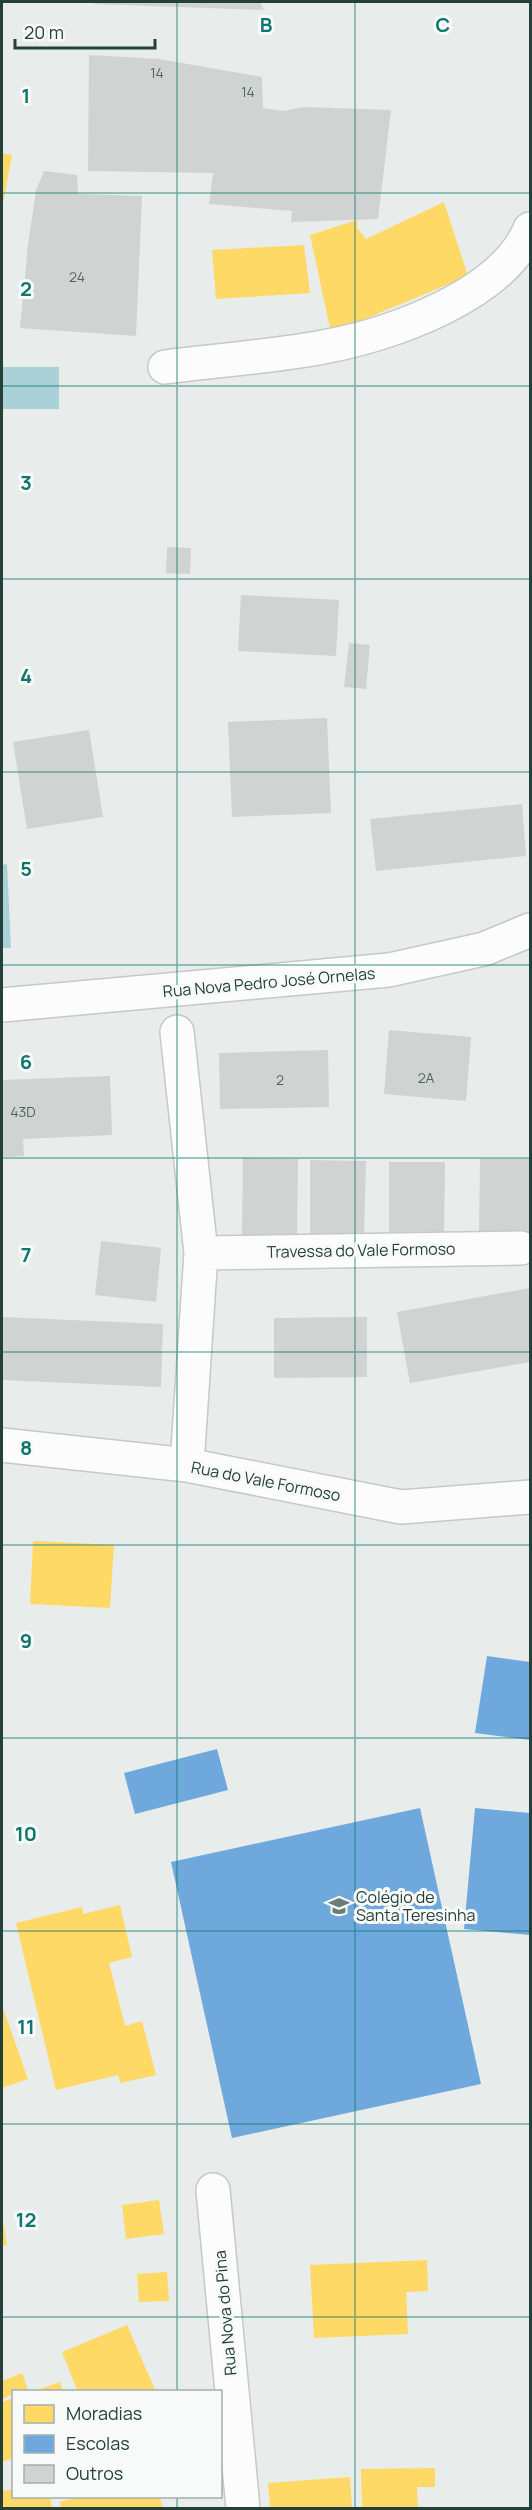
<svg xmlns="http://www.w3.org/2000/svg" width="532" height="2510" font-family="Manrope,sans-serif">
  <style>
    .water { fill: #abd1d8 }
    .homes { fill: #ffd966 }
    .schools { fill: #6fa8dc }
    .building { fill: #cfd3d2 }
    .lines { fill: none; stroke-linecap: round; stroke-linejoin: round }
    .minor-casing { stroke: #c5c9c7; stroke-width: 36 }
    .tertiary-casing { stroke: #c5c9c7; stroke-width: 36 }
    .minor { stroke: #fcfcfc; stroke-width: 33 }
    .tertiary { stroke: #fcfcfc; stroke-width: 33 }
    .grid { fill: none; stroke: #0f766e; stroke-width: 1.5; stroke-opacity: 0.55 }
    .labels { text-anchor: middle; dominant-baseline: central; stroke-width: 6; stroke-linejoin: round; paint-order: stroke }
    .number-label { font-size: 14px; fill: #506660 }
    .street-label { font-size: 16px; fill: #254039; stroke: #f7faf9 }
    .poi-label { font-size: 16px; fill: #254039; stroke: #f7faf9; text-anchor: start }
    .grid-label { font-size: 20px; text-anchor: middle; font-weight: bold; fill: #0f766e; stroke: #f7faf9; stroke-width: 6; stroke-linejoin: round; paint-order: stroke }
  </style>
  <rect width="100%" height="100%" fill="#e8ecea"/>
  <path class="water" d="M2,367H59V409H2Z
    M7,864L11,948H2V865Z"/>
  <path class="homes" d="M2,153L12,155L3,203H2Z
    M444,202L468,276L331,333L310,235L357,220V228L366,239Z
    M304,245L310,293L216,299L212,250Z
    M33,1541L114,1545L110,1608L30,1604Z
    M120,1905L132,1957L109,1963L125,2026L142,2021L156,2075L120,2083L118,2075L56,2090L16,1923L82,1907L83,1914Z
    M2,2005L28,2079L2,2088Z
    M159,2200L164,2234L126,2239L122,2205Z
    M2,2214L7,2245L2,2246Z
    M427,2260L428,2291L406,2292L408,2334L314,2338L310,2265Z
    M167,2272L169,2301L139,2302L137,2274Z
    M127,2325L156,2392H78L62,2352Z
    M22,2373L28,2389L14,2392V2394L2,2399V2381Z
    M60,2382L63,2392H34V2391Z
    M14,2398V2458L2,2462V2402Z
    M435,2468V2487H417L418,2508H362L361,2469Z
    M350,2477L352,2508H270L268,2483Z
    M14,2489V2496H50L52,2508H2V2491Z
    M80,2496H159L163,2508H61L60,2502Z"/>
  <path class="schools" d="M487,1656L530,1662V1740L475,1733Z
    M217,1749L228,1790L135,1814L124,1773Z
    M420,1808L481,2084L232,2138L171,1862Z
    M475,1808L530,1813V1935L464,1929Z"/>
  <path class="building" d="M95,2H260L264,10L94,4Z
    M89,55L159,59L262,77L263,108L283,111L304,107L391,110L378,219L291,222L292,211L209,204L213,173L88,171Z
    M44,171L77,175L78,194L142,196L136,336L20,328L28,245L36,190Z
    M167,547L191,548L190,574L166,573Z
    M241,595L339,600L336,656L238,651Z
    M349,643L370,645L366,689L344,687Z
    M327,718L331,813L232,817L228,722Z
    M89,730L103,817L27,829L13,742Z
    M522,804L526,856L376,871L370,819Z
    M389,1030L471,1037L466,1101L384,1094Z
    M328,1050L329,1107L220,1109L219,1053Z
    M110,1076L112,1135L23,1139L24,1156L2,1157V1080Z
    M243,1158L298,1159L297,1235H242Z
    M480,1159H530V1236L479,1235Z
    M310,1160L366,1161L364,1236H310Z
    M389,1162H445L444,1239L389,1238Z
    M101,1241L161,1248L156,1302L95,1295Z
    M530,1288V1362L410,1383L397,1312Z
    M2,1317L163,1324L161,1387L2,1380Z
    M367,1317V1377L274,1378V1318Z"/>
  <g class="lines">
    <g class="minor-casing">
      <path id="minor" d="M165,367C217,360 271,357 323,347C390,335 502,296 530,229
        M177,1032L201,1253L187,1465
        M201,1253L521,1248
        M2,1445L187,1465L401,1507L530,1497
        M213,2190L243,2508"/>
    </g>
    <g class="tertiary-casing">
      <path id="tertiary" d="M2,1005L389,970L484,949L530,930"/>
    </g>
    <use href="#minor" class="minor"/>
    <use href="#tertiary" class="tertiary"/>
  </g>
  <path class="grid" d="M177,2V2392M355,2V2508M2,193H530M2,386H530M2,579H530M2,772H530M2,965H530M2,1158H530M2,1352H530M2,1545H530M2,1738H530M2,1931H530M2,2124H530M2,2317H530M177,2496V2508"/>
  <defs>
    <g id="school-bare" transform="scale(1.62)"><path d="M0-5L7-2L0 1L-7-2ZM-4 1L0 2.5L4 1V4Q0 6-4 4Z" fill="#697c77" stroke="#f7faf9" stroke-width="2.5" paint-order="stroke"/></g>
  </defs>
  <g fill-rule="evenodd">
    <use href="#school-bare" x="339" y="1906"/>
  </g>
  <g class="labels">
    <g class="number-label">
      <text x="157" y="72">14</text>
      <text x="248" y="91">14</text>
      <text x="77" y="276">24</text>
      <text x="426" y="1077">2A</text>
      <text x="280" y="1079">2</text>
      <text x="23" y="1111">43D</text>
    </g>
    <g class="street-label">
      <text transform="translate(269 982) rotate(-5)">Rua Nova Pedro José Ornelas</text>
      <text transform="translate(361 1250) rotate(-1)">Travessa do Vale Formoso</text>
      <text transform="translate(266 1481) rotate(11)">Rua do Vale Formoso</text>
      <text transform="translate(225 2313) rotate(-95)">Rua Nova do Pina</text>
    </g>
    <g class="poi-label">
      <text x="356" y="1897">Colégio de<tspan x="356" dy="18">Santa Teresinha</tspan></text>
    </g>
  </g>
  <g class="grid-label">
    <text x="266" y="32">B</text>
    <text x="443" y="32">C</text>
    <text x="26" y="103">1</text>
    <text x="26" y="296">2</text>
    <text x="26" y="490">3</text>
    <text x="26" y="683">4</text>
    <text x="26" y="876">5</text>
    <text x="26" y="1069">6</text>
    <text x="26" y="1262">7</text>
    <text x="26" y="1455">8</text>
    <text x="26" y="1648">9</text>
    <text x="26" y="1841">10</text>
    <text x="26" y="2034">11</text>
    <text x="26" y="2227">12</text>
  </g>
  <rect width="532" height="2510" fill="none" stroke="#254039" stroke-width="6"/>
  <rect x="12" y="2390" width="210" height="108" fill="#f7faf9" stroke="#a3b0ac" stroke-width="1.5"/>
  <rect x="24" y="2405" width="30" height="18" fill="#ffd966" stroke="#a3b0ac" stroke-width="1.5"/>
  <text x="66" y="2420" font-size="18" fill="#254039">Moradias</text>
  <rect x="24" y="2435" width="30" height="18" fill="#6fa8dc" stroke="#a3b0ac" stroke-width="1.5"/>
  <text x="66" y="2450" font-size="18" fill="#254039">Escolas</text>
  <rect x="24" y="2465" width="30" height="18" fill="#cfd3d2" stroke="#a3b0ac" stroke-width="1.5"/>
  <text x="66" y="2480" font-size="18" fill="#254039">Outros</text>
  <path d="M15 39v9h140v-9" fill="none" stroke="#254039" stroke-width="3"/>
  <text x="24" y="39" font-size="18" fill="#254039" stroke="#f7faf9" stroke-width="4.5" paint-order="stroke">20 m</text>
</svg>
